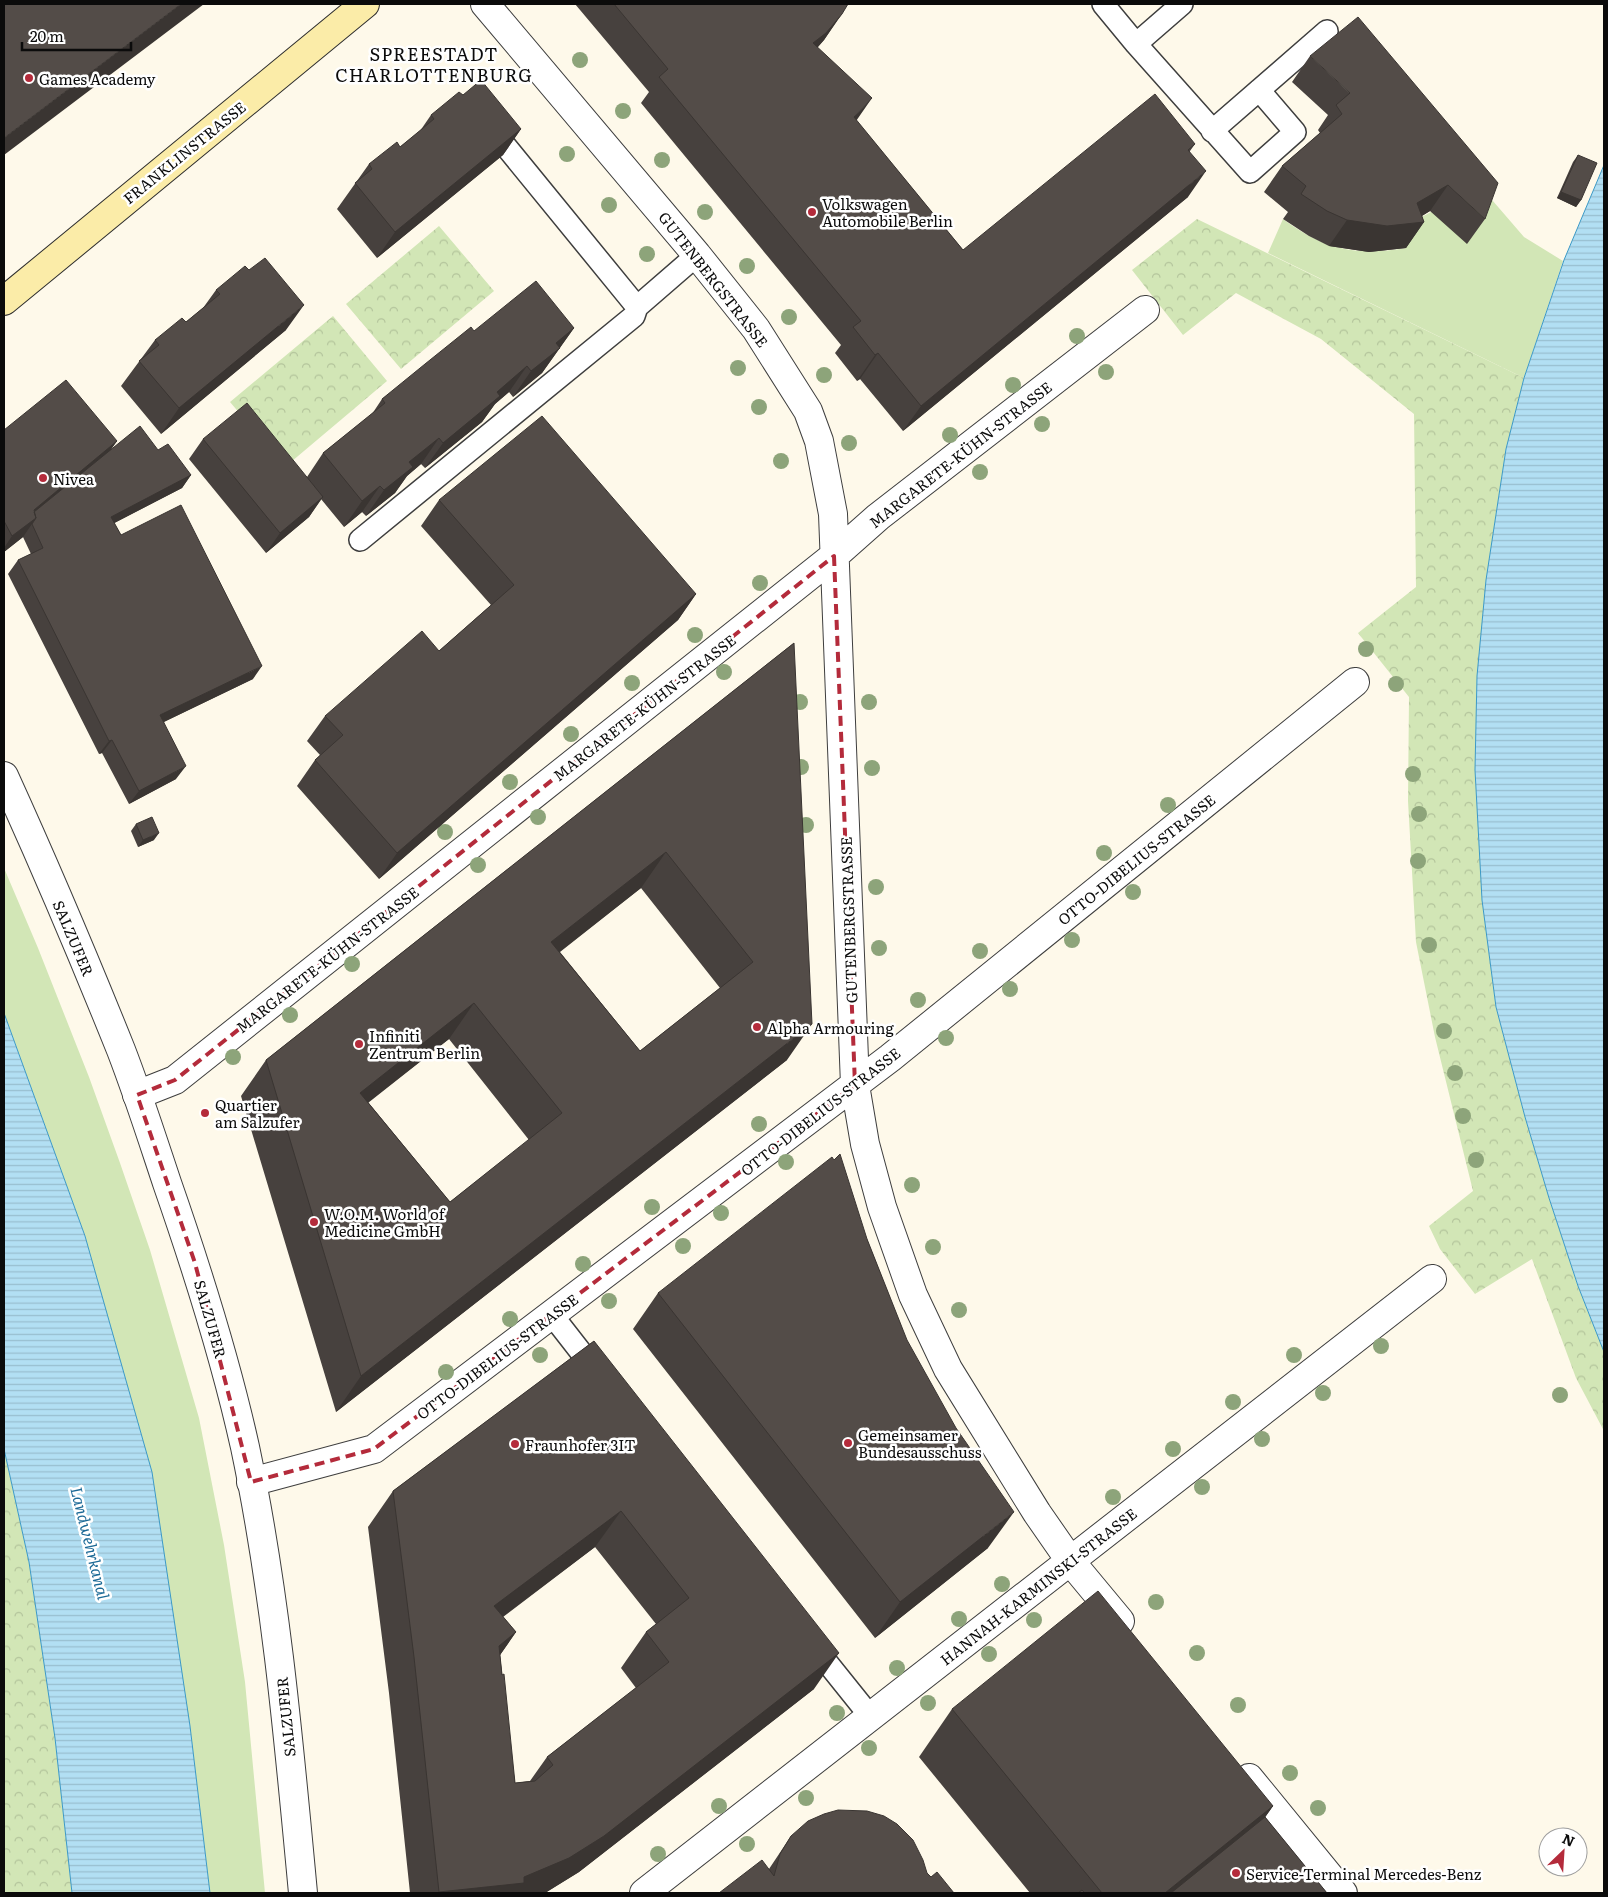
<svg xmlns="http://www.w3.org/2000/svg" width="1608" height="1897" font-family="Literata,serif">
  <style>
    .grass { fill: #d2e6b6 }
    .park { fill: url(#park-crowns) }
    .water { fill: url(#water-rules); stroke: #3c99c6 }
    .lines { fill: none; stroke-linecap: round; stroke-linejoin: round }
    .service-casing { stroke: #3e3e3e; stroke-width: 24 }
    .minor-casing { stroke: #3e3e3e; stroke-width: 30 }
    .tertiary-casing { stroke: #3e3e3e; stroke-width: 30 }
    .secondary-casing { stroke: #2d2d2d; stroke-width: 30 }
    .service { stroke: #fff; stroke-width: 21 }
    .minor { stroke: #fff; stroke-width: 28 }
    .tertiary { stroke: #fff; stroke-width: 28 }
    .secondary { stroke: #fbeca8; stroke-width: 28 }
    .tree { fill: #8da47a }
    .wall { fill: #47413e; fill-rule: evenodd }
    .shaded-wall { fill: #3a3532 }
    .building { fill: #534c48; stroke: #3a3532; fill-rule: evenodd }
    .marked { fill: none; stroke: #b42b3b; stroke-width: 4; stroke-dasharray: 10 6; stroke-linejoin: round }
    .poi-dot { fill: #b42b3b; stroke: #fff; stroke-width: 2 }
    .labels { text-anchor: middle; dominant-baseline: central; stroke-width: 5; stroke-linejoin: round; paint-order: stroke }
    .poi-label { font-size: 15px; fill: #0b0b0b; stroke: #fff; text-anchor: start }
    .street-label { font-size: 15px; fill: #0b0b0b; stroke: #fff }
    .water-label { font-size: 16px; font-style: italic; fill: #1b6996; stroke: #fff }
    .quarter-label { font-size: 18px; letter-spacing: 1px; fill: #0b0b0b; stroke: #fff }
  </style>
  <defs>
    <pattern id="park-crowns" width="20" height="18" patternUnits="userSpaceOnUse" patternTransform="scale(1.25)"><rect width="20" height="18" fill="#d2e6b6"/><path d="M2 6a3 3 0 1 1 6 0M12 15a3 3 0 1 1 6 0" fill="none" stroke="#b3c49b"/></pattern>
    <pattern id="water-rules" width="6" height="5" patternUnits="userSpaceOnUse" patternTransform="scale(1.25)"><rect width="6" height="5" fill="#b2dff3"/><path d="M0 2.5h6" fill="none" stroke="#98becf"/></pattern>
  </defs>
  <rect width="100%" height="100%" fill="#fef9ea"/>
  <path class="grass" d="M1480,186L1524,237L1563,261L1524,378L1268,253L1283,219C1325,250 1355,256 1406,248L1399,229Z
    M4,868L38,948L89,1077L120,1163L150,1250L199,1418L224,1545L245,1682L265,1893H210L190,1726L85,1236L4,1013Z"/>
  <path class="park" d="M1197,219L1524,378L1506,449L1486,580L1477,676L1475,770L1482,900L1496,1007L1525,1117L1549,1198L1578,1286L1604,1352V1431L1576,1378L1532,1259L1475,1294L1440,1249L1429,1226L1473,1191L1435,1037L1416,942L1408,801L1409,697L1358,633L1416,587L1414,414L1321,339L1236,293L1183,335L1132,270Z
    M439,226L494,291L401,369L346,304Z
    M333,316L387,381L285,467L230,402Z
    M4,1449L29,1562L55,1738L72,1893H4Z"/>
  <path class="water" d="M1604,165V1352L1578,1286L1549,1198L1525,1117L1496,1007L1482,900L1475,770L1477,676L1486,580L1506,449L1524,378L1564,260Z
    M4,1013L85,1236L152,1472L190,1726L210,1893H72L55,1738L29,1562L4,1449Z"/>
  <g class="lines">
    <g class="service-casing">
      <path id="service" d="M1103,4L1136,44L1250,172L1295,132L1259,90
        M1136,44L1182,4
        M490,127L637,307
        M1212,131L1327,31
        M360,540L634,316L637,307L697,255
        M552,1315L598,1374
        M813,1645L870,1716"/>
    </g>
    <g class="minor-casing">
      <path id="minor" d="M485,4L697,255L756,329L808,411L819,441L833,514L855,1085L865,1144L882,1207L913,1295L948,1369L1037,1513L1071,1562L1120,1621
        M137,1095L175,1080L834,556L878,517L1145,310
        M251,1482L374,1449L890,1058L1355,682
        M1249,1778L1343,1893
        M644,1893L1432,1279"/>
    </g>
    <g class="tertiary-casing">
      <path id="tertiary" d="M4,776C45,866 84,958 121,1050C138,1094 152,1138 167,1183C197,1269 225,1357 245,1447C276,1594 289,1744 303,1893"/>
    </g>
    <g class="secondary-casing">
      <path id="secondary" d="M4,301L365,4"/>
    </g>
    <use href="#service" class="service"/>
    <use href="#minor" class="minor"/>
    <use href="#tertiary" class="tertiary"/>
    <use href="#secondary" class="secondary"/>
  </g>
  <g class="tree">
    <circle cx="580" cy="60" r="8"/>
    <circle cx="623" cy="111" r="8"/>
    <circle cx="567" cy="154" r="8"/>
    <circle cx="662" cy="160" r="8"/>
    <circle cx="609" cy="205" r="8"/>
    <circle cx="705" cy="212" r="8"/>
    <circle cx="647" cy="254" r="8"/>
    <circle cx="747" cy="266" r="8"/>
    <circle cx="789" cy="317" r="8"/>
    <circle cx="1077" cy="336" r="8"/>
    <circle cx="738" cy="368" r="8"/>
    <circle cx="1106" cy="372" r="8"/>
    <circle cx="824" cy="375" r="8"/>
    <circle cx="1013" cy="385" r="8"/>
    <circle cx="759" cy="407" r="8"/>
    <circle cx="1042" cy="424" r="8"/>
    <circle cx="950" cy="435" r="8"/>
    <circle cx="849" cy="443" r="8"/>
    <circle cx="781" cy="461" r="8"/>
    <circle cx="980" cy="472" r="8"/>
    <circle cx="760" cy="583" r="8"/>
    <circle cx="695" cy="635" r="8"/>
    <circle cx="1366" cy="649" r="8"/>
    <circle cx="724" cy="672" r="8"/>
    <circle cx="632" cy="683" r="8"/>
    <circle cx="1396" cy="684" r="8"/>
    <circle cx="800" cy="702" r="8"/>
    <circle cx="869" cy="702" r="8"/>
    <circle cx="571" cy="734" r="8"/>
    <circle cx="801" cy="767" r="8"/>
    <circle cx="872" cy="768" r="8"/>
    <circle cx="1413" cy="774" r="8"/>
    <circle cx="510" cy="782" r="8"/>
    <circle cx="1168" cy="805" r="8"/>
    <circle cx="1419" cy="814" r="8"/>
    <circle cx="538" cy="817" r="8"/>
    <circle cx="806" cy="825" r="8"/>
    <circle cx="445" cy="832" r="8"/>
    <circle cx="1104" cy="853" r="8"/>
    <circle cx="1418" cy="861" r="8"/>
    <circle cx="478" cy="865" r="8"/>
    <circle cx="876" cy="887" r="8"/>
    <circle cx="1133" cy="892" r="8"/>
    <circle cx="1072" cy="940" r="8"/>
    <circle cx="1429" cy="945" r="8"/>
    <circle cx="879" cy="948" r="8"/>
    <circle cx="980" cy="951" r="8"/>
    <circle cx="352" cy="964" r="8"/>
    <circle cx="1010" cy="989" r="8"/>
    <circle cx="918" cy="1000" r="8"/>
    <circle cx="290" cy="1015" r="8"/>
    <circle cx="1444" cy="1031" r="8"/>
    <circle cx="946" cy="1038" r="8"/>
    <circle cx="233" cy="1057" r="8"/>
    <circle cx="1455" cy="1073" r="8"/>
    <circle cx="1463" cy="1116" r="8"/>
    <circle cx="759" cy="1124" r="8"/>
    <circle cx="1476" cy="1160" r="8"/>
    <circle cx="786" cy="1162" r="8"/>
    <circle cx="912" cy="1185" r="8"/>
    <circle cx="652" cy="1207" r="8"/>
    <circle cx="721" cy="1213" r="8"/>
    <circle cx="683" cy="1246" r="8"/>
    <circle cx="933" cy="1247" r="8"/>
    <circle cx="583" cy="1264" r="8"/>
    <circle cx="609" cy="1301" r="8"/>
    <circle cx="959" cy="1310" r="8"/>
    <circle cx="510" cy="1319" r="8"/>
    <circle cx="1381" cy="1346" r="8"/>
    <circle cx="540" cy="1355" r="8"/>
    <circle cx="1294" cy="1355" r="8"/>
    <circle cx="446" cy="1372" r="8"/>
    <circle cx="1323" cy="1393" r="8"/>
    <circle cx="1560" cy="1395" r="8"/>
    <circle cx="1233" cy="1402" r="8"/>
    <circle cx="1262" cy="1439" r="8"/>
    <circle cx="1173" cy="1449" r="8"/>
    <circle cx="1202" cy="1487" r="8"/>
    <circle cx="1113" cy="1497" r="8"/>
    <circle cx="1002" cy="1584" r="8"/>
    <circle cx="1156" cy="1602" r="8"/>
    <circle cx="959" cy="1619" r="8"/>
    <circle cx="1034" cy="1620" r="8"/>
    <circle cx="1197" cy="1653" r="8"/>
    <circle cx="989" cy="1654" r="8"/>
    <circle cx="897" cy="1668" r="8"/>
    <circle cx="928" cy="1703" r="8"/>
    <circle cx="1238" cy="1705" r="8"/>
    <circle cx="837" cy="1713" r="8"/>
    <circle cx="869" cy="1748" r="8"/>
    <circle cx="1290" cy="1773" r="8"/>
    <circle cx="806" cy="1798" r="8"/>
    <circle cx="719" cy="1806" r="8"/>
    <circle cx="1318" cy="1808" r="8"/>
    <circle cx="747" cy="1844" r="8"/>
    <circle cx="658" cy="1854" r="8"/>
  </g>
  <path class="wall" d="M575,4H848L824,40L817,48L856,120L963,250L1195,144L1190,151L1188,197L903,431L860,379L857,381L835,353L841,345L641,103L649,92Z
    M1310,56L1485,219L1467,244L1430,211L1422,216L1424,222L1406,248L1369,252L1329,246L1309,236L1283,219L1288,212L1264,192L1282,166L1320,133L1318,130L1328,115L1292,82Z
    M463,95L521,129L503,155L377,258L337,209L369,164L400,147L420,131L431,115Z
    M1578,155L1581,200L1576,207L1557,198L1573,162Z
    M216,290L286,330L161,434L121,386L155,340L186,322L203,308Z
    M574,328L542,373L513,397L509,392L495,404L482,422L425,468L421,464L407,476L395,493L366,516L362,512L344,527L321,499L309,517L266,553L189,459L203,439L307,477L323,453L372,414L382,399L474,331Z
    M4,430L117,441L111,449L158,450L191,475L182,488L114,523L121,535L253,679L164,722L176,779L129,804L102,753L99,754L8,574L18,560L31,554L23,537L4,552Z
    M439,500L696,594L678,620L379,879L297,786L315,760L320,755L307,741L325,716L439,651L491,605L421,526Z
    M794,643L787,1060L336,1412L241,1096L266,1060ZM641,888L720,988L640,1051L560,952ZM449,1039L529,1140L450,1202L368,1102Z
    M136,824L154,840L138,847L131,831Z
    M867,1239L988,1548L875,1638L633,1329L658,1293Z
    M594,1341L814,1689L579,1872L545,1893H410L389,1693L368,1527L393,1491ZM595,1547L656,1624L646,1632L621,1668L636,1688L547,1757L530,1781L515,1783L500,1655L516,1632L503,1617Z
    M952,1709L1273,1806L1265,1817L1327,1893H1030L919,1757Z
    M791,1836L927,1873L931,1877L719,1893L769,1869Z"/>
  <path class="shaded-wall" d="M181,4H204L4,155V138Z
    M842,14L824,40L808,58L813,43Z
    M872,98L854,124V117Z
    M521,129L503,155L377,258L395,232Z
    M1206,171L1188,197L903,431L921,406Z
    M1448,185L1430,211L1408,224L1424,222L1406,248L1369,252L1329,246L1347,220L1417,203Z
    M1561,192L1581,200L1576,207L1557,198Z
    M304,305L286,330L161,434L179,408Z
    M574,328L542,373L513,397L531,371L556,343Z
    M878,353L860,379L857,381L875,355Z
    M527,366L509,392L495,404L482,422L425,468L443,443L497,392Z
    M439,438L421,464L407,476L395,493L366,516L384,490L409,462Z
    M117,441L103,461L29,517L34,510Z
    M191,475L182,488L101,530L111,517Z
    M380,486L362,512L344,527L362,501Z
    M323,497L309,517L266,553L280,533Z
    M36,518L23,537L4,552V548L12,536Z
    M696,594L678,620L379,879L397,853Z
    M262,666L253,679L151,728L160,715Z
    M112,740L102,753L99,754L109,741Z
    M186,766L176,779L129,804L139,791Z
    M159,833L154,840L138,847L143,840Z
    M666,852L641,888L526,978L551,942Z
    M474,1003L449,1039L335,1129L360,1093Z
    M812,1024L787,1060L336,1412L361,1376Z
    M621,1511L595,1547L469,1642L494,1606Z
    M1014,1512L988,1548L875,1638L900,1602Z
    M516,1632L491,1668L499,1646Z
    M839,1653L814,1689L579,1872L545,1893H438L439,1892L524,1877Z
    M1273,1806L1240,1853L1190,1893H1165Z"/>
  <path class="building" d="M5,4H181L4,138V5Z
    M614,4H848L842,14L826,33L813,43L872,98L854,117L963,250L1155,94L1195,144L1188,150L1206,171L921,406L878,353L875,355L853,327L861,321L659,77L668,69Z
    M1358,17L1498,183L1485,219L1448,185L1417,203L1424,222L1387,226L1347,220L1327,211L1301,194L1306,186L1282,166L1342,114L1336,105L1350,93L1310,56Z
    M481,80L521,129L395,232L355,183L372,169L369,164L397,142L400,147L434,119L431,115L459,92L463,95Z
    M1578,155L1597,163L1581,200L1561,192Z
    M265,258L304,305L179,408L139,361L159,345L155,340L182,318L186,322L220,294L216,290L245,266L249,270Z
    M536,281L574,328L556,343L560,348L531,371L527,366L497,392L500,396L443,443L439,438L409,462L413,467L384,490L380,486L362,501L323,453L385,403L382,399L425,364L471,327L474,331Z
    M66,380L117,441L34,510L36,518L12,536L4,521V430Z
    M247,403L323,497L280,533L203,439Z
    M542,416L696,594L397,853L315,760L343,735L325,716L422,631L439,651L514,585L439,500Z
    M140,426L158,450L168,444L191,475L111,517L121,535L181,505L262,666L160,715L186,766L139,791L112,740L109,741L18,560L43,548L32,524L36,518L34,512Z
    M794,643L812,1024L361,1376L266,1060ZM666,852L753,962L640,1051L551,942ZM474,1003L562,1113L450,1202L360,1093Z
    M152,817L159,833L143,840L136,824Z
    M840,1154L867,1239L907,1340L956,1428L1014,1512L900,1602L658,1293L832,1157L834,1160Z
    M594,1341L839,1653L604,1836L569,1858L524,1877V1883L439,1892L414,1657L393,1491ZM621,1511L689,1598L646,1632L669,1662L547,1757L553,1765L535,1781L515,1783L504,1674L502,1675L499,1646L516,1632L494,1606Z
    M1098,1591L1273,1806L1165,1893H1102L952,1709Z
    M838,1810L867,1811L884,1816L897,1824L913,1840L923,1860L927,1873L931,1877L937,1872L954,1893H719L762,1860L774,1876L780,1854L791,1836L808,1821L824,1814Z
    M1265,1817L1327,1893H1171Z
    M1082,1890L1085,1893H1078Z"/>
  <path class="marked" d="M834,556L855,1085L374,1449L251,1482L195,1263L137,1095L175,1080Z"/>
  <g class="poi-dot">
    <circle cx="29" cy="78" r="5"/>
    <circle cx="812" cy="212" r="5"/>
    <circle cx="43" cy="478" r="5"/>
    <circle cx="757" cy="1027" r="5"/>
    <circle cx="359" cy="1044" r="5"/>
    <circle cx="205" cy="1113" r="5"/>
    <circle cx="314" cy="1222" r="5"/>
    <circle cx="848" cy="1443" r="5"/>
    <circle cx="515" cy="1444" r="5"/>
    <circle cx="1236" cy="1873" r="5"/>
  </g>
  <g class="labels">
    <g class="poi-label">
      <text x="39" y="78">Games Academy</text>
      <text x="822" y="203">Volkswagen<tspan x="822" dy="17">Automobile Berlin</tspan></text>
      <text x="53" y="478">Nivea</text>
      <text x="767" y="1027">Alpha Armouring</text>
      <text x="369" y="1035">Infiniti<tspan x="369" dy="17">Zentrum Berlin</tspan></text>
      <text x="215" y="1104">Quartier<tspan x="215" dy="17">am Salzufer</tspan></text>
      <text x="324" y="1213">W.O.M. World of<tspan x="324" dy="17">Medicine GmbH</tspan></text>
      <text x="858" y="1434">Gemeinsamer<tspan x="858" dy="17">Bundesausschuss</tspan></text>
      <text x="525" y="1444">Fraunhofer 3IT</text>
      <text x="1246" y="1873">Service-Terminal Mercedes-Benz</text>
    </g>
    <g class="street-label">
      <text transform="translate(184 152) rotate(-39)">FRANKLINSTRASSE</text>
      <text transform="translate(714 279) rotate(52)">GUTENBERGSTRASSE</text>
      <text transform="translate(960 454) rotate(-38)">MARGARETE-KÜHN-STRASSE</text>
      <text transform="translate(644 707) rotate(-38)">MARGARETE-KÜHN-STRASSE</text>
      <text transform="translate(1136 859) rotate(-39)">OTTO-DIBELIUS-STRASSE</text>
      <text transform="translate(848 920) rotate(-92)">GUTENBERGSTRASSE</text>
      <text transform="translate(74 938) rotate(67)">SALZUFER</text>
      <text transform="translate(327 959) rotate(-38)">MARGARETE-KÜHN-STRASSE</text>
      <text transform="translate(820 1111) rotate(-38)">OTTO-DIBELIUS-STRASSE</text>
      <text transform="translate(211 1319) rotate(74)">SALZUFER</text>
      <text transform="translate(497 1356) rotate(-37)">OTTO-DIBELIUS-STRASSE</text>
      <text transform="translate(1038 1586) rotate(-38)">HANNAH-KARMINSKI-STRASSE</text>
      <text transform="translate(285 1717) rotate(-96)">SALZUFER</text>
    </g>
    <g class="water-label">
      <text transform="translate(91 1543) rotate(76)">Landwehrkanal</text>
    </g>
    <g class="quarter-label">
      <text x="434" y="53">SPREESTADT<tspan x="434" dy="21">CHARLOTTENBURG</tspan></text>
    </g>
  </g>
  <rect width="1608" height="1897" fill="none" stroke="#0b0b0b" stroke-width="10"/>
  <g transform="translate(1563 1852) rotate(25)"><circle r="24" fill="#ffffff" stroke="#9d9d9d"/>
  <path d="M0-4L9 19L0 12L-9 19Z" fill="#b42b3b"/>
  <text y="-8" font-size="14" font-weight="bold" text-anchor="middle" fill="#0b0b0b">N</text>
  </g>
  <path d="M22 42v8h109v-8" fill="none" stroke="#0b0b0b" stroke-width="2.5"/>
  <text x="30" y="42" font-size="15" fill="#0b0b0b" stroke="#ffffff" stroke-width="4" paint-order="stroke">20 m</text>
</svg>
